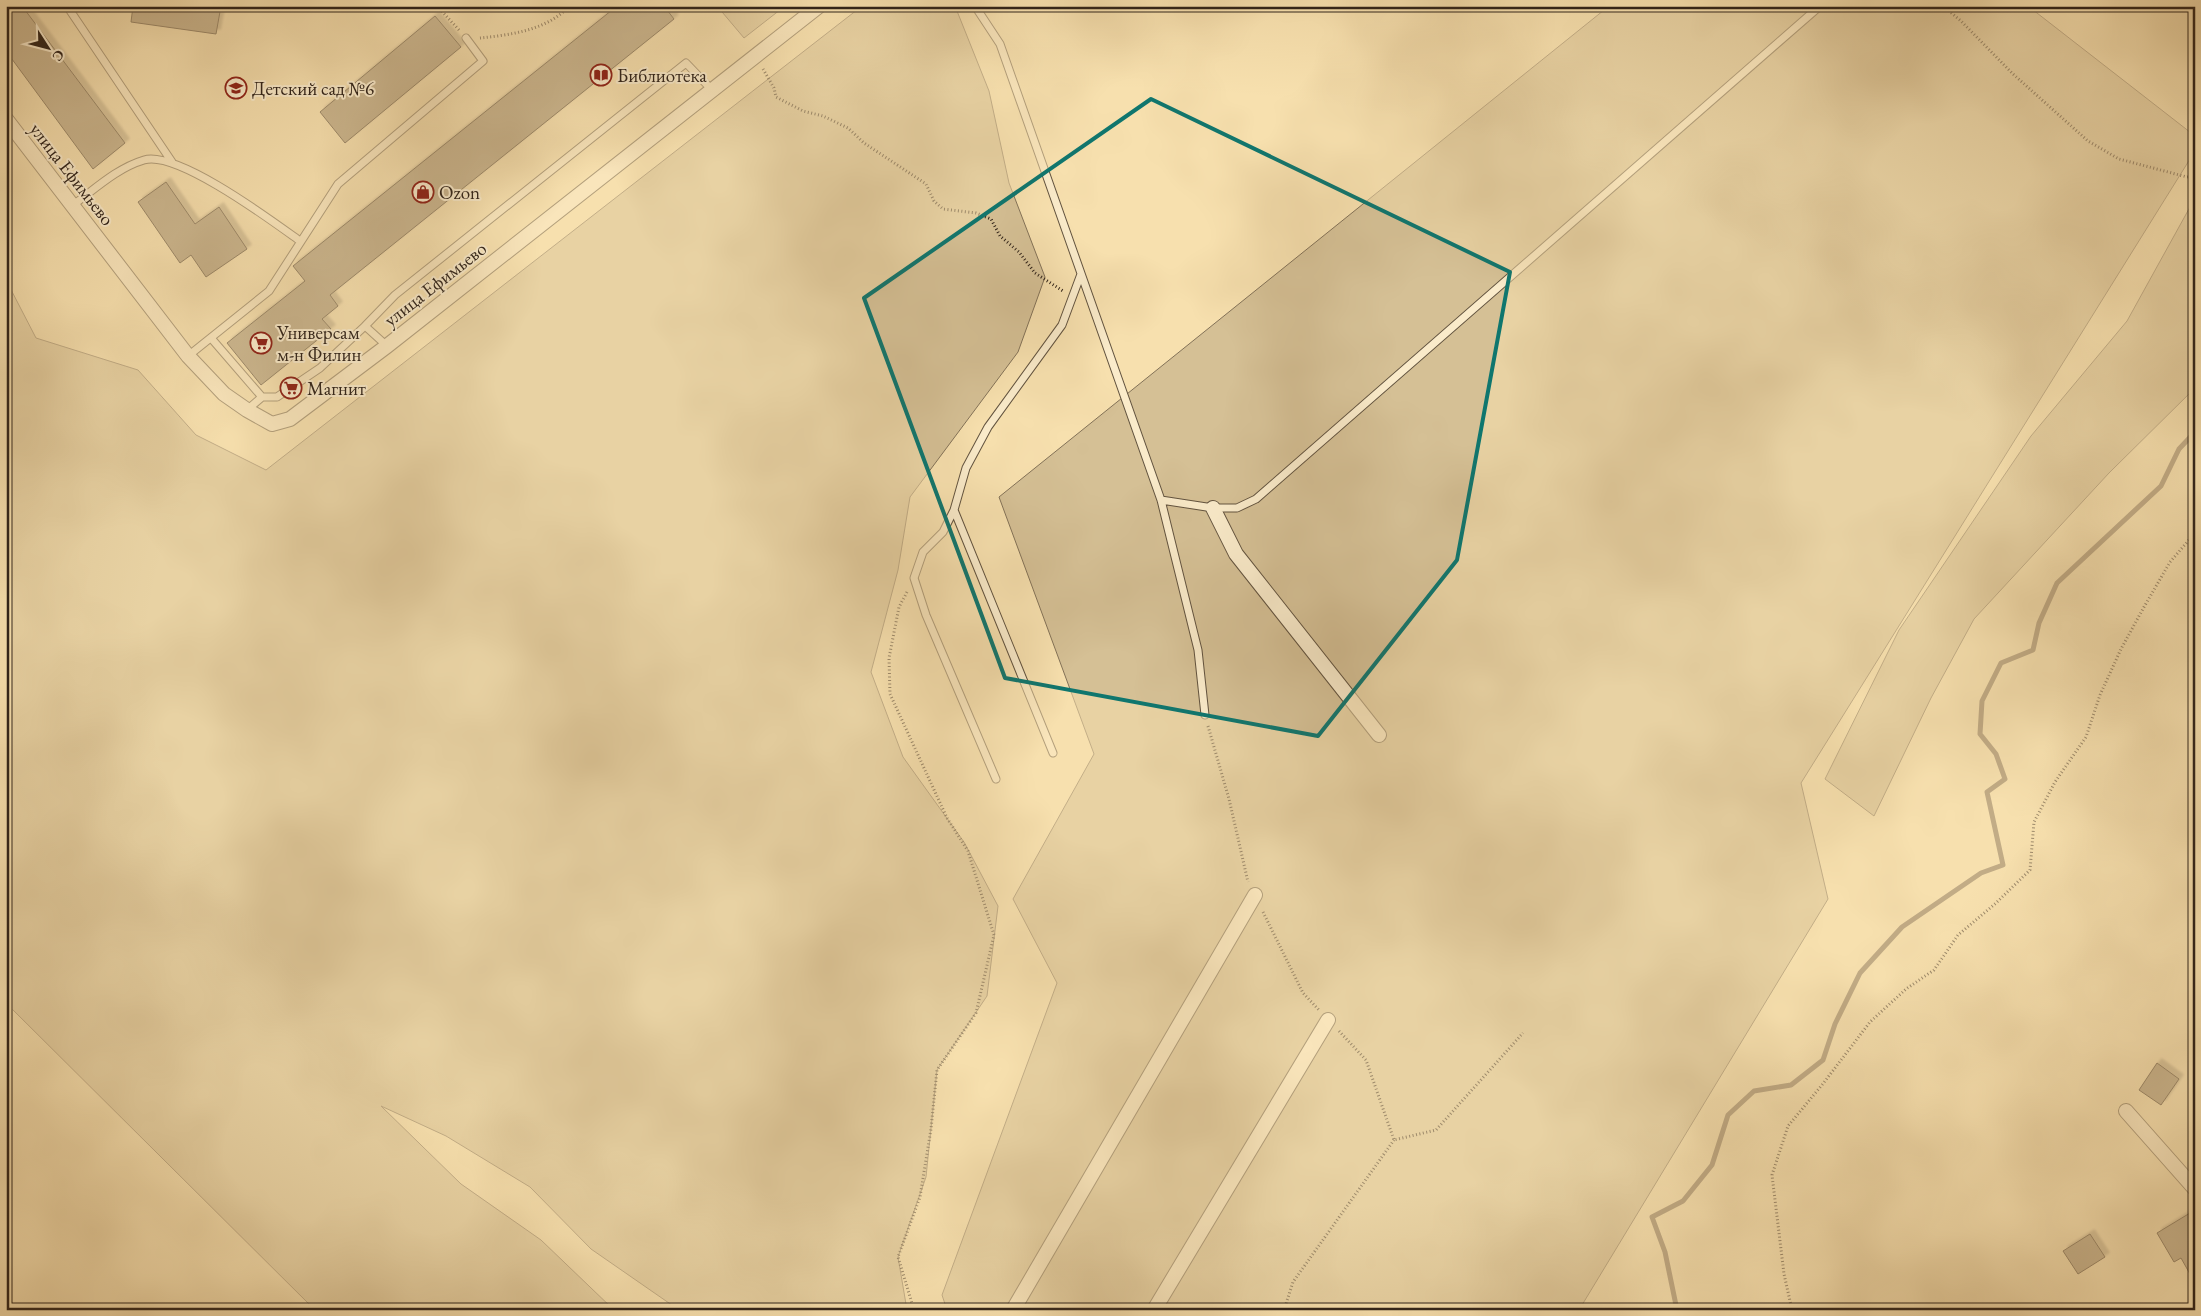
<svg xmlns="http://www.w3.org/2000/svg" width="2201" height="1316" font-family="'EB Garamond',serif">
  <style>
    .green { fill: #d5c095; stroke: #837258 }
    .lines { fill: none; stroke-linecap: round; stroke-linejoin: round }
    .stream { stroke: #806e55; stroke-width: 5 }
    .building { fill: #988667; stroke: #31241a; filter: url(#shadow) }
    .lane-casing { stroke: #62533f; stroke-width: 9 }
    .street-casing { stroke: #62533f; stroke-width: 16 }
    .path { stroke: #31241a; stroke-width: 3; stroke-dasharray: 1 2.5; stroke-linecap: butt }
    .lane { stroke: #faebca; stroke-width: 7 }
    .street { stroke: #faebca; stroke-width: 14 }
    .marked { fill: none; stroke: #0f766e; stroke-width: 4; stroke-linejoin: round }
    .labels { text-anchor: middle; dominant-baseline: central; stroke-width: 4; stroke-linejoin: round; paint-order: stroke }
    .poi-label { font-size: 19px; fill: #31241a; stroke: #faebca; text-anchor: start }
    .street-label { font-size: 19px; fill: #31241a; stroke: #faebca }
  </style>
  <defs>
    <filter id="shadow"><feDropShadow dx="4.5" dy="-4.5" stdDeviation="1" flood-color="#0004"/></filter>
  </defs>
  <rect width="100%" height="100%" fill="#f7e0ae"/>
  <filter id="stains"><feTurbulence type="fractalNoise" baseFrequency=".004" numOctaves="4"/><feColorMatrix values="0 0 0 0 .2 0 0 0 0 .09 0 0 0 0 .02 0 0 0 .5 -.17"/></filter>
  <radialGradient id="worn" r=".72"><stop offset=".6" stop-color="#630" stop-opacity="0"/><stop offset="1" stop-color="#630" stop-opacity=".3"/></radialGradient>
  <path class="green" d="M717,6H785L744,38Z
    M862,6H952L957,11L989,91L1009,183L1045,277L1018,352L910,497L898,570L871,672L903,757L964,842L998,906L987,996L937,1070L926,1177L898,1257L907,1310H679L591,1249L530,1187L446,1136L381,1106L461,1184L541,1240L614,1310H315L6,1003V280L36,338L138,370L196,435L266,470Z
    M1609,6H2028L2195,136V151L1801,783L1828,899L1579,1310H947L942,1295L1057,983L1013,899L1094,754L999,497Z
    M2195,198V388L2109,473L1974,619L1931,698L1874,816L1825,779L1899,630L2031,436L2127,321Z"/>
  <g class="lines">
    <path class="stream" d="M1677,1310L1665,1252L1652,1217L1683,1201L1712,1165L1728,1115L1754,1091L1791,1085L1823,1060L1835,1024L1860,973L1902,927L1981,873L2003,865L1987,792L2005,779L1996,754L1980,734L1982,701L2001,663L2033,650L2039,623L2057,583L2161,486L2179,449L2195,432"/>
  </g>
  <path class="building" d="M6,6H22L125,143L93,169L6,51Z
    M133,6H221L216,34L131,22Z
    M617,6H664L674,19L330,295L338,306L322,319L331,329L261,385L227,343L305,281L293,266Z
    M435,16L461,47L345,143L320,112Z
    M166,182L195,224L219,207L247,249L206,277L191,255L180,263L138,202Z
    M2157,1063L2179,1079L2161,1105L2139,1090Z
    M2195,1210V1283L2181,1258L2174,1262L2157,1233Z
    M2090,1234L2105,1257L2078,1274L2063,1251Z"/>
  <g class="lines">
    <g class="lane-casing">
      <path id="lane" d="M67,6L172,162
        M975,6L1000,44L1161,500L1198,650L1205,715
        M73,205C95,189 117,168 144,160C177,150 272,221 300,241
        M365,326L395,295L686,63L712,90
        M211,338L262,397
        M188,356L269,291L338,184L483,61L466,38
        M247,410L262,397H277L320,368L365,326L387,346
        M1161,500L1213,508H1237L1256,499L1820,6
        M954,510L943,532L923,552L914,578L926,615L996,779
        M1053,753L954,510L966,468L988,427L1062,325L1081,274"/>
    </g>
    <g class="street-casing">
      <path id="street" d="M6,119L188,356L224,394L247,410L272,424L290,419L387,346L819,6
        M1213,508L1236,554L1379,735
        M2126,1111L2195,1189
        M1013,1310L1255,895
        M1154,1310L1328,1020"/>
    </g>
    <path class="path" d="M437,6L460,31
      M1943,6L1961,21L2013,74L2088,141L2119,159L2187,177L2195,176
      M480,38C510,35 548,30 569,6
      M763,69L774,88L776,97L803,111L823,116L848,128L864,143L926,184L934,201L943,209L976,213L991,219L1000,236L1019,252L1035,273L1063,291
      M907,592L899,607L889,658L890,694L947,818L968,851L994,935L976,1013L937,1070L931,1129L920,1197L898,1257L914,1310
      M1208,726L1229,799L1248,882
      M1263,912L1303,993L1319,1010
      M1339,1031L1366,1060L1394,1140L1436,1130L1523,1033
      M1284,1310L1293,1282L1394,1140
      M1792,1310L1784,1274L1772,1175L1788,1126L1822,1085L1870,1022L1906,989L1934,970L1958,935L1996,903L2030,870L2034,822L2055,782L2086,737L2100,695L2121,649L2144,607L2170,562L2195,533"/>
    <use href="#lane" class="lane"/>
    <use href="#street" class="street"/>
  </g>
  <path d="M0 0H2201V1316H0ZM1151,99L1510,272L1457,560L1318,736L1005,678L864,298Z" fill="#f7e0ae" fill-opacity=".55" fill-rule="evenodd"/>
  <path class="marked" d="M1151,99L1510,272L1457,560L1318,736L1005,678L864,298Z"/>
  <defs>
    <g id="library-ring" transform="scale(1.125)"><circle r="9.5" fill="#faebca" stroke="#8f2418" stroke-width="1.5"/><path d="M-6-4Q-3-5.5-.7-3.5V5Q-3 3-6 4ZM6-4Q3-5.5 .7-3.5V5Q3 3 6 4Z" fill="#8f2418"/></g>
    <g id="school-ring" transform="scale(1.125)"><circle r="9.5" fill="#faebca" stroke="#8f2418" stroke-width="1.5"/><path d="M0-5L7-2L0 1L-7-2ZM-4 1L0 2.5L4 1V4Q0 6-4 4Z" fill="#8f2418"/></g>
    <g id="shop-ring" transform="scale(1.125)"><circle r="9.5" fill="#faebca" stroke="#8f2418" stroke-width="1.5"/><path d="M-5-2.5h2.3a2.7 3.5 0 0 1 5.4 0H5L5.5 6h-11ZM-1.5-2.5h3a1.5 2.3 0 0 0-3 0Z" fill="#8f2418"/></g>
    <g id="supermarket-ring" transform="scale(1.125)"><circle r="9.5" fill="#faebca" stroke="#8f2418" stroke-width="1.5"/><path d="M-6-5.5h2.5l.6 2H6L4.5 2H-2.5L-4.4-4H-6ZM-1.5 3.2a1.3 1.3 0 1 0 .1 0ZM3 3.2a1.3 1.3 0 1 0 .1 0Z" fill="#8f2418"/></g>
  </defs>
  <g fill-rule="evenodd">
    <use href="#library-ring" x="601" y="75"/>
    <use href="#school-ring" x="236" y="88"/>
    <use href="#shop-ring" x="423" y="192"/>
    <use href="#supermarket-ring" x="261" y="343"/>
    <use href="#supermarket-ring" x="291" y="388"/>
  </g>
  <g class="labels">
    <g class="poi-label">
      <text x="617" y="75">Библиотека</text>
      <text x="252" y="88">Детский сад №6</text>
      <text x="439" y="192">Ozon</text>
      <text x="277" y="332">Универсам<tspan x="277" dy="22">м-н Филин</tspan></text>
      <text x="307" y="388">Магнит</text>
    </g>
    <g class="street-label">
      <text transform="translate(72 174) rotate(52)">улица Ефимьево</text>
      <text transform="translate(435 284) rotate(-38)">улица Ефимьево</text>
    </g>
  </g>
  <rect width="2201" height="1316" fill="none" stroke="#f7e0ae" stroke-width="25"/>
  <rect x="8" y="8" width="2186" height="1301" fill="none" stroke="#31241a" stroke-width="2.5"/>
  <rect x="12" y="12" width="2176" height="1291" fill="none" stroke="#31241a"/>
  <g transform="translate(48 48) rotate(126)" stroke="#faebca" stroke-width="4" paint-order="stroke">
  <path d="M0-4L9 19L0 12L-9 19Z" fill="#31241a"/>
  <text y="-8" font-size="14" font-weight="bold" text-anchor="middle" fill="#31241a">С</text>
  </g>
  <rect width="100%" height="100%" filter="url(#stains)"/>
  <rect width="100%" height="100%" fill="url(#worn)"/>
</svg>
